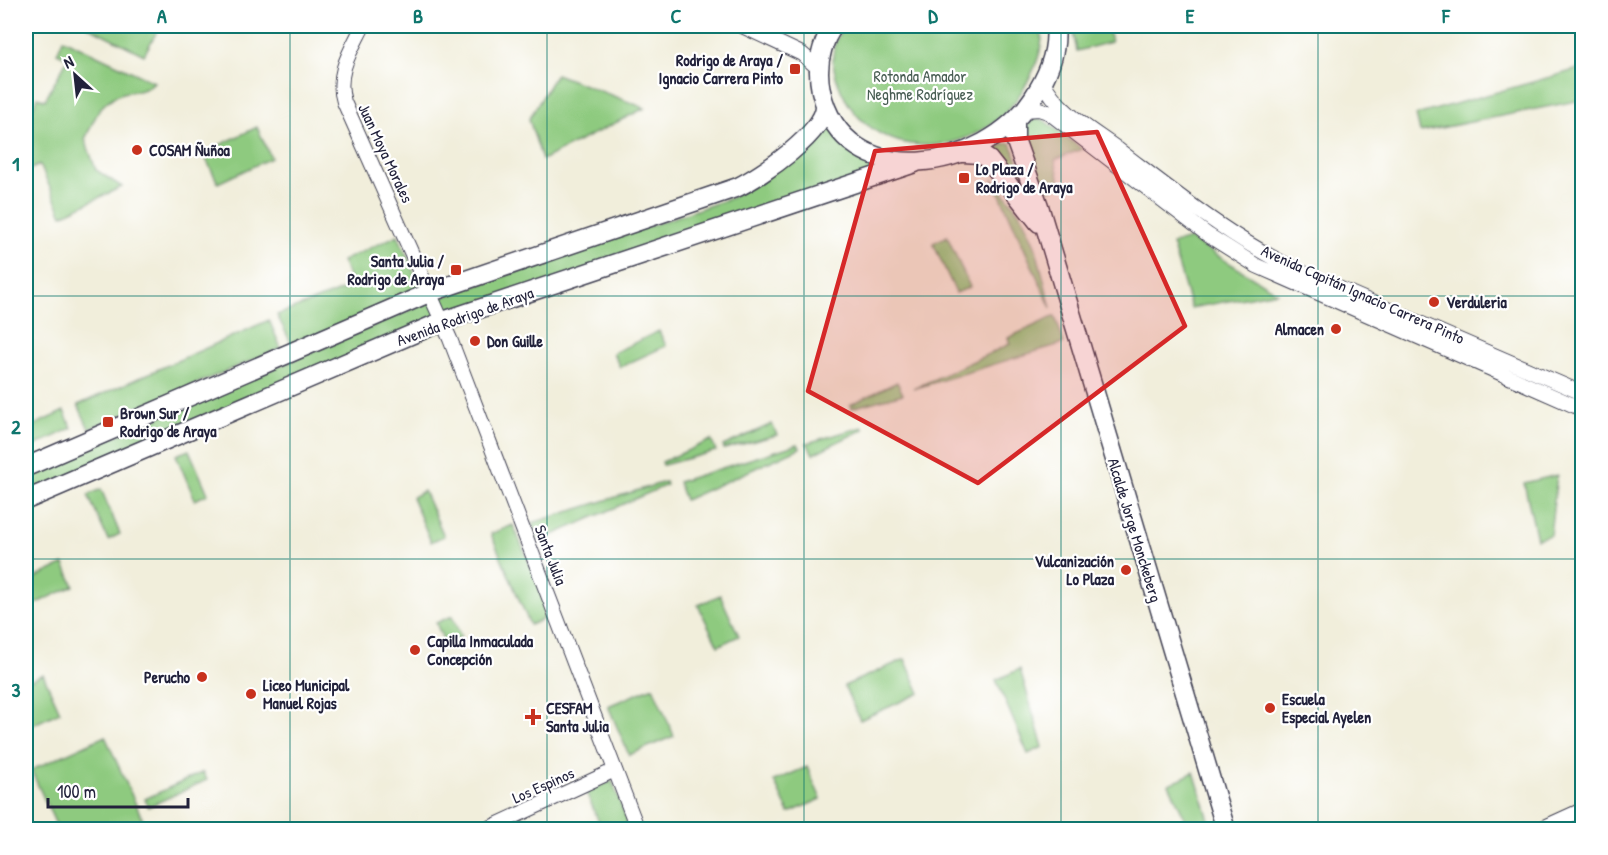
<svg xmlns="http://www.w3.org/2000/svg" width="1608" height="855" font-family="'Patrick Hand',sans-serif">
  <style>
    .green { fill: #8eca7f; stroke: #58765d; stroke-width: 1.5 }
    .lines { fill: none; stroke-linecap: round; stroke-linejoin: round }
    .minor-casing { stroke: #414153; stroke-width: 16 }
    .major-casing { stroke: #414153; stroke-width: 21 }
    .minor { stroke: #fff; stroke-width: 14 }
    .major { stroke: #fff; stroke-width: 18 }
    .marked { fill: #d62828; fill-opacity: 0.2; stroke: #d62828; stroke-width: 4.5; stroke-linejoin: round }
    .grid { fill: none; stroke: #0f766e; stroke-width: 1.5; stroke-opacity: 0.55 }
    .poi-dot { fill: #c8321e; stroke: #fff; stroke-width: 2 }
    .labels { text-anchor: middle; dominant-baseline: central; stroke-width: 4.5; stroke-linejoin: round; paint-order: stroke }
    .poi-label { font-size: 16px; font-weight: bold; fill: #22223b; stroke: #fff; text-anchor: start }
    .park-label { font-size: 16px; fill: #485d53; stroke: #fff }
    .street-label { font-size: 16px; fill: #22223b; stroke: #fff }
    .neatline { fill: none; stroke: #0f766e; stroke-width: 2 }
    .grid-label { font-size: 20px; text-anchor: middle; font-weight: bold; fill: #0f766e }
  </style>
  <rect width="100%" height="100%" fill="#fff"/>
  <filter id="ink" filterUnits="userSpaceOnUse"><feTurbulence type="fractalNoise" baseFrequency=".0167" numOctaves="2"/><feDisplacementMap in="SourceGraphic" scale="12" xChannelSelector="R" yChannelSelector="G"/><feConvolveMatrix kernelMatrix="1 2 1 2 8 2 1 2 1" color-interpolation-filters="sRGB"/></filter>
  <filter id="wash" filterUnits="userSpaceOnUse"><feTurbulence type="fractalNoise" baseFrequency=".008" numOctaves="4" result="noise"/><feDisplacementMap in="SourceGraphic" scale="24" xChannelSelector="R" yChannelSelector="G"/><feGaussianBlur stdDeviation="1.35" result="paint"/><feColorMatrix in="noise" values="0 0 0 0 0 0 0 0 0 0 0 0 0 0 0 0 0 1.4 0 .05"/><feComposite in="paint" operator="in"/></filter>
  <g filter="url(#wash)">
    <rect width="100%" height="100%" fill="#f1eedb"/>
    <path class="green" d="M87,26H160L144,55Z
      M844,26H1041C1045,46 1035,69 1025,86C983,163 865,170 836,77C830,58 832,42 844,26Z
      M1074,26H1107L1111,42L1077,51L1073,33Z
      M63,39L154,82C140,96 135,88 120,94C98,103 94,121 85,139L96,170L122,187L62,215L40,165L26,171V120L38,97L45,100L68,58L57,53Z
      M1582,68V100L1420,132L1416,115Z
      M556,74L645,108L542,160L529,119Z
      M1042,119L1082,149L1055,160L1061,186L1045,191L1022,134L1032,120Z
      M828,122L893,167L693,232L26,494V474L434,300L731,198L821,134Z
      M257,127L271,158L218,183L203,153Z
      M1011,143L1040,219L994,157L993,151L1004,144Z
      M993,179L1022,216L1035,245L1051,308Z
      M398,235L422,291L292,345L277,315L353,286L342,261Z
      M947,236L970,287L956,293L933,243Z
      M1190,239L1277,292L1191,308L1172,244Z
      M1055,316L1064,343L913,389L1010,344L1008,338Z
      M269,320L281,348L89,429L78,405Z
      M659,331L666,346L620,367L613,353Z
      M897,382L903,394L851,408L850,405Z
      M64,411L72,428L28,449L26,429Z
      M772,424L777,435L724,449L723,446Z
      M862,427L864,429L813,454L807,443Z
      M711,440L716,451L663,465L662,462Z
      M798,444L800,448L685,500L678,482Z
      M189,450L208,494L195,500L176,455Z
      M1557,475L1550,535L1537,539L1524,483Z
      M665,482L667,485L539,541L532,523Z
      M101,489L120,534L108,540L88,495Z
      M424,491L444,536L431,542L412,497Z
      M513,525L552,615L530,625L491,534Z
      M64,564L74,586L26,608V582Z
      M720,595L739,636L718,646L698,605Z
      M452,616L461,637L445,644L436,623Z
      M905,659L920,693L860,720L844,686Z
      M1020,669L1043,747L1028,754L996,680Z
      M43,674L60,712L26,728V682Z
      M653,687L674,736L629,755L608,706Z
      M105,736L147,829H58L31,770Z
      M807,767L821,799L789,813L774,781Z
      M203,772L207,780L148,807L145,799Z
      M1194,772L1212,829H1190L1169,784Z
      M612,781L630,829H602L586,792Z"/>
  </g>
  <g filter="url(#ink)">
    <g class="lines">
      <g class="minor-casing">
        <path id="minor" d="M363,26C351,50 335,74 344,102L450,339L638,830
          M742,26L802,54L818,68
          M779,26H800
          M1043,81C1057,112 1094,131 1120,151C1178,195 1233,240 1299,271L1582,393
          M1025,110L1039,109L1048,112L1208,235L1257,266L1582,409
          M485,830L615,770
          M1538,830L1582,810"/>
      </g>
      <g class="major-casing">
        <path id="major" d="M833,26C820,46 816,67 821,91C845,197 986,171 1033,98C1047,77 1058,51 1055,26
          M1015,122V139L1039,206L1226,830
          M964,153L980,154L989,160L1039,223
          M26,467L431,292L738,187C761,176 826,132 825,105
          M26,500L443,321L915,163"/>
      </g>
      <use href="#minor" class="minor"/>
      <use href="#major" class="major"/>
    </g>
  </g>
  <path class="marked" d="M1097,132L1185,326L978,483L808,391L875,151Z"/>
  <path class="grid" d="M290,26V830M547,26V830M804,26V830M1061,26V830M1318,26V830M26,296H1582M26,559H1582"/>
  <g class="poi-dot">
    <rect x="789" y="63" width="12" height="12" rx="3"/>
    <circle cx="137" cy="150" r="6"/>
    <rect x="958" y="172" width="12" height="12" rx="3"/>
    <rect x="450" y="264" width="12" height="12" rx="3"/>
    <circle cx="1434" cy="302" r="6"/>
    <circle cx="1336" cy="329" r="6"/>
    <circle cx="475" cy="341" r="6"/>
    <rect x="102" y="416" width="12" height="12" rx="3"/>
    <circle cx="1126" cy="570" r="6"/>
    <circle cx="415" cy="650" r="6"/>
    <circle cx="202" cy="677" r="6"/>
    <circle cx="251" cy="694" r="6"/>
    <circle cx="1270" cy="708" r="6"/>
    <path d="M530 708h6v6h6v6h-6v6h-6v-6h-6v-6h6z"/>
  </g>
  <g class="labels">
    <g class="poi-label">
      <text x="783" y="60" text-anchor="end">Rodrigo de Araya /<tspan x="783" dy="18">Ignacio Carrera Pinto</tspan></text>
      <text x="149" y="150">COSAM Ñuñoa</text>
      <text x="976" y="169">Lo Plaza /<tspan x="976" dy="18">Rodrigo de Araya</tspan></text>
      <text x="444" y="261" text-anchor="end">Santa Julia /<tspan x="444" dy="18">Rodrigo de Araya</tspan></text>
      <text x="1446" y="302">Verduleria</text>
      <text x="1324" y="329" text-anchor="end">Almacen</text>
      <text x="487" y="341">Don Guille</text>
      <text x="120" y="413">Brown Sur /<tspan x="120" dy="18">Rodrigo de Araya</tspan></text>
      <text x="1114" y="561" text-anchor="end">Vulcanización<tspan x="1114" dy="18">Lo Plaza</tspan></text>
      <text x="427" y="641">Capilla Inmaculada<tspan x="427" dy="18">Concepción</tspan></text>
      <text x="190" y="677" text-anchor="end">Perucho</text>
      <text x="263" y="685">Liceo Municipal<tspan x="263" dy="18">Manuel Rojas</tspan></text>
      <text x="1282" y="699">Escuela<tspan x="1282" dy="18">Especial Ayelen</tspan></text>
      <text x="546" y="708">CESFAM<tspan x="546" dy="18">Santa Julia</tspan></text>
    </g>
    <g class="park-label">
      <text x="920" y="76">Rotonda Amador<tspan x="920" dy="18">Neghme Rodríguez</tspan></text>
    </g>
    <g class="street-label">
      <text transform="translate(386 153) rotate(65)">Juan Moya Morales</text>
      <text transform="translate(1363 294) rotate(24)">Avenida Capitán Ignacio Carrera Pinto</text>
      <text transform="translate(465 316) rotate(-20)">Avenida Rodrigo de Araya</text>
      <text transform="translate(1135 530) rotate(73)">Alcalde Jorge Monckeberg</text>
      <text transform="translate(551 555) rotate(69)">Santa Julia</text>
      <text transform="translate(543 785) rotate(-24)">Los Espinos</text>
    </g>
  </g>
  <rect width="1608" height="855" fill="none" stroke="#fff" stroke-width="66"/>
  <g transform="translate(75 75) rotate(333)" stroke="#ffffff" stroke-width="4.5" paint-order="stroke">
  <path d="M0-4.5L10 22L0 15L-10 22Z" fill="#22223b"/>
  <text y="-9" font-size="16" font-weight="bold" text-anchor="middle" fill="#22223b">N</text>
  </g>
  <path d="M48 798v9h140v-9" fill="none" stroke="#22223b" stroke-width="3"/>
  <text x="57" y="798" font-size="18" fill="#22223b" stroke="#ffffff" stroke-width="4.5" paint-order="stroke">100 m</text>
  <rect x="33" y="33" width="1542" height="789" class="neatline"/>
  <g class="grid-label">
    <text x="162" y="23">A</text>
    <text x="418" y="23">B</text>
    <text x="676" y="23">C</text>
    <text x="933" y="23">D</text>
    <text x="1190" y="23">E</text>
    <text x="1446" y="23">F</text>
    <text x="16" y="171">1</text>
    <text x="16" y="434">2</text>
    <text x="16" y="697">3</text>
  </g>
</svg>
